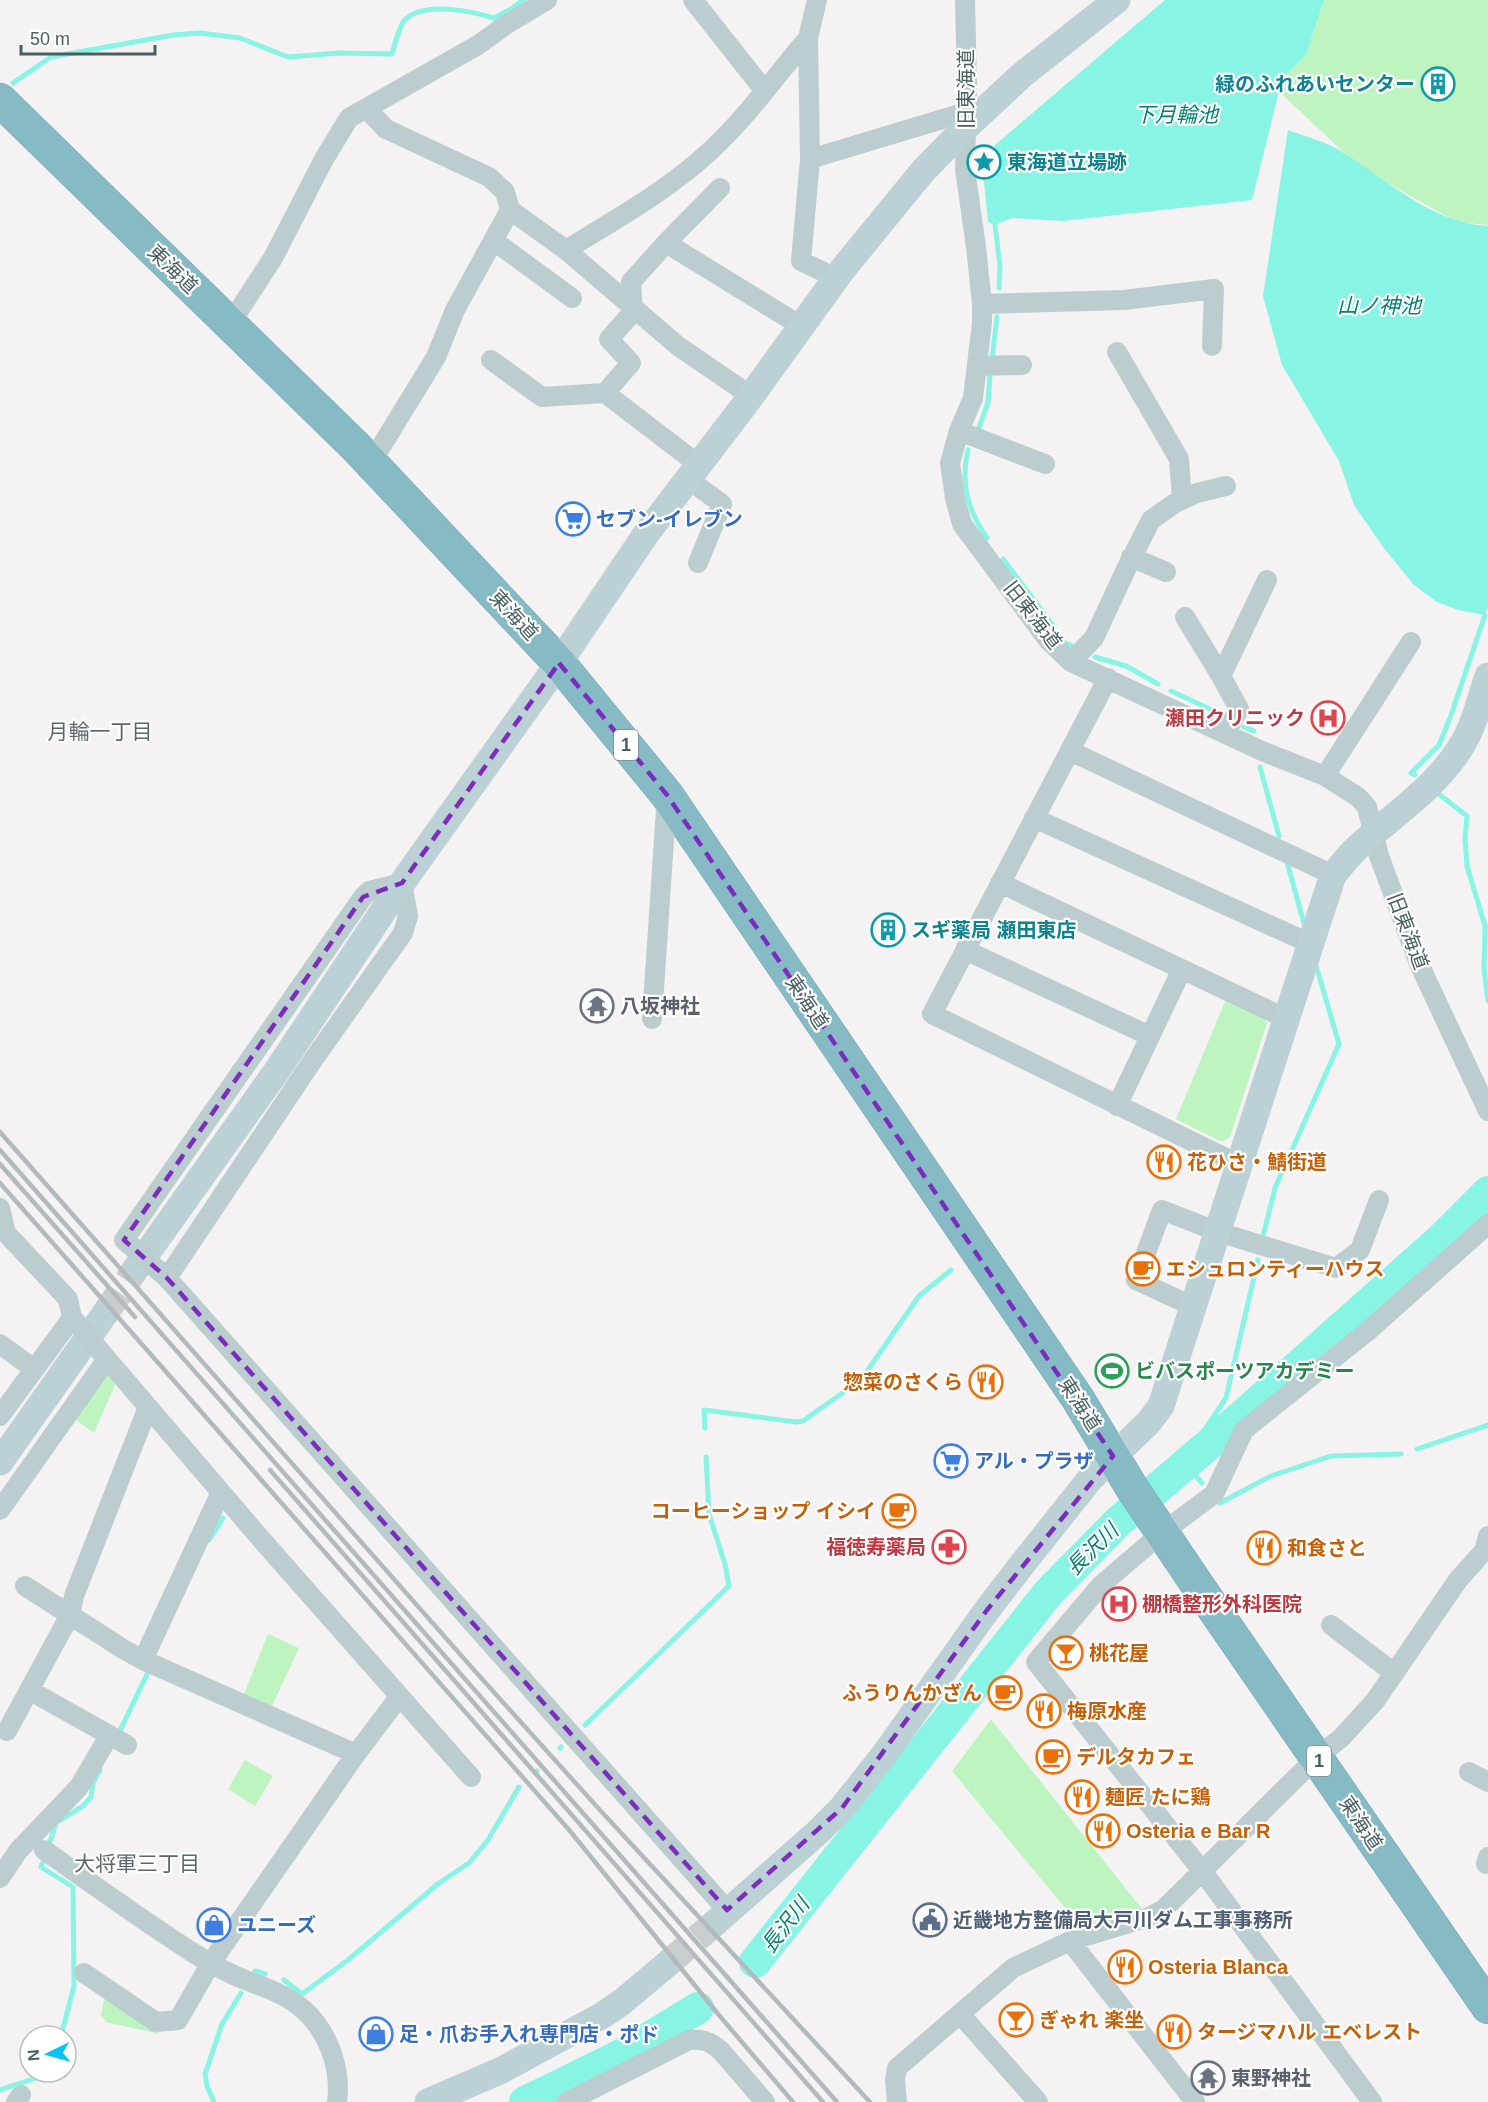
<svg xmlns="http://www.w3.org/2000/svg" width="1488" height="2102" font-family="Arial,'Noto Sans JP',sans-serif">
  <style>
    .green { fill: #bef4c0 }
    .water { fill: #88f4e4 }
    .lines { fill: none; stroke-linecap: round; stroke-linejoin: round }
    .stream { stroke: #88f4e4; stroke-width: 5 }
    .river { stroke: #88f4e4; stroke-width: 32 }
    .secondary-tunnel { stroke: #c9cdce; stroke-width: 27; stroke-dasharray: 27 14; stroke-linecap: butt }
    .highway-casing { stroke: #71a5b0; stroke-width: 34 }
    .street { stroke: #bccdcf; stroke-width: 20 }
    .secondary { stroke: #bcd1d5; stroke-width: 27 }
    .highway { stroke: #86bac4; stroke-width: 33 }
    .rail { stroke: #b3babd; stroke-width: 4.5 }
    .street-bridge { stroke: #bccdcf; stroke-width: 20 }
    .marked { fill: none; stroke: #7b2cbf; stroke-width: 4.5; stroke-dasharray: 12 8; stroke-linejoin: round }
    .labels { text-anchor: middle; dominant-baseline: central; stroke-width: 4.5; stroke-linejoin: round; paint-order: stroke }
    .shield { fill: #fff; stroke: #7f8e90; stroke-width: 1.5 }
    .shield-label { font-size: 18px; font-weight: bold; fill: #485e61 }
    .culture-label { font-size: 20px; font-weight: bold; fill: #0d838f; stroke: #fff; text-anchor: start }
    .street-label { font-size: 20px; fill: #485e61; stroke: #fff }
    .shop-label { font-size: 20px; font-weight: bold; fill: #366cbe; stroke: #fff; text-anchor: start }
    .health-label { font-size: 20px; font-weight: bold; fill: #be3a42; stroke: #fff; text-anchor: end }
    .worship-label { font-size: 20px; font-weight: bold; fill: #5b616d; stroke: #fff; text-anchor: start }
    .food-label { font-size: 20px; font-weight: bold; fill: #c56008; stroke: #fff; text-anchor: start }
    .leisure-label { font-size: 20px; font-weight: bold; fill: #27864d; stroke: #fff; text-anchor: start }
    .service-label { font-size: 20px; font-weight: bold; fill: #4e5e75; stroke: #fff; text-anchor: start }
    .water-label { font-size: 21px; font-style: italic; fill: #06806f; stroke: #fff }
    .neighbourhood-label { font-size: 21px; fill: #5d6668; stroke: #fff }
  </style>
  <rect width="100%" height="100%" fill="#f4f2f3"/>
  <path class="green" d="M1324,0H1488V225L1457,222L1380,179L1342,151L1279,91L1285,76L1306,55Z
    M1227,997L1263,1014L1267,1023L1230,1137L1222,1142L1176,1119Z
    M104,1367L117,1380L94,1433L68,1414Z
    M268,1634L299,1648L272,1706L244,1694Z
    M991,1719L1142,1909L1080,1926L952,1771Z
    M245,1760L273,1776L255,1806L228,1789Z
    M105,1996L160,2034L106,2022L101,2015Z"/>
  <path class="water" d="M1165,0H1324L1306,55L1285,76L1279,91L1252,200L1063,221L1012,218L995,225L988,222L984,181L995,145Z
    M1288,130C1306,137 1328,142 1344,153C1389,182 1433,223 1488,226V606L1485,615L1458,610L1437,602L1414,585L1383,547L1354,505L1339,461L1282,365L1263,296Z"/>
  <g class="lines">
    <path class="stream" d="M13,83L51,57L173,35L200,33L240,38L288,57L339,53L392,54C395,44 398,31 403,22C420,0 471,11 494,18L511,9L523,0
      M995,225L1000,266L999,288
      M992,359L997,317
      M979,428L988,402L990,375
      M968,450C960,484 968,510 987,538
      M1003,559L1052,624L1058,637L1065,643L1071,645
      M1095,657L1126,666L1158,684
      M1171,691L1225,716
      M1244,727L1254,731
      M1260,767L1279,836
      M1415,775L1411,773L1439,745L1450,718L1485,615
      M1440,795L1467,816L1465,838L1467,866L1485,926L1484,969L1488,1001
      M1287,862L1305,927
      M1262,1240L1275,1188L1339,1044L1315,962
      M705,1428L704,1410L796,1422L803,1421L861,1380L919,1296L951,1270
      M1417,1449L1488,1425
      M1189,1461L1202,1434L1226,1398L1258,1260
      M1185,1464L1202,1483
      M1220,1503L1271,1476L1331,1456L1401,1454
      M209,1540L223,1518
      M585,1725L729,1586L725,1564L709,1514L706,1457
      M118,1735L150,1668
      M560,1748L561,1747
      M536,1772L537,1771
      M48,1848L56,1823L83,1806L91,1797L93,1783L100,1770
      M45,1857L41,1867L73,1887L74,1986L61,2036
      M255,1971L265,1974
      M284,1980L302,1994L348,1960L439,1883L469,1863L488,1840L519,1787
      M0,2090L54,2072
      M214,2102L207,2086L205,2074L222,2024L241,1993"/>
    <path class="river" d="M755,1962L1049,1592L1119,1521L1242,1416L1440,1240L1488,1192
      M525,2102L621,2055L698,2008"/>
    <path class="secondary-tunnel" d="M104,1315L137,1267
      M666,1965L716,1922"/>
    <g class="highway-casing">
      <path id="highway" d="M0,100L356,447L559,663L667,795L1078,1399L1132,1488L1196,1583L1488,2007"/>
    </g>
    <path class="street" d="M693,0L764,90
      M817,0L808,38L810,159L801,261L836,278
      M965,0L967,82L965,169L976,247L982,304V323L973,398L959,431L950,463L955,498L962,524L1048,640L1071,662L1262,751L1325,776L1358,797L1367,807L1379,856L1420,966L1488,1111
      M367,109L386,129L489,177L505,192L510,210L566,250L678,346L751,396
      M810,159L966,112
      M494,241L572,298
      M666,243L801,326
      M566,250C614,220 667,191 709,152C746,118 776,76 808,38
      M982,304L1124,300L1214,289L1212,346
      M230,324L273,258L324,159L349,118L478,45L507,24L547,0
      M1117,352L1179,459L1182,500
      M491,360L542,397L605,393
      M977,366L1022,365
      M959,431L1045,464
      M371,463L436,357L455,310L510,210
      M699,465L605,393L631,363L609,339L633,312L631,282L666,243L720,188
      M688,479L722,504L698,563
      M1131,557L1166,572
      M1185,617L1221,676
      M1071,662L1094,638L1129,563L1151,520L1175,503L1197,493L1226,486
      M1108,678L932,1014L1240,1165
      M1225,734L1239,709L1221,676L1267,580
      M1070,751L1333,875
      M1325,776L1411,642
      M1034,818L1311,944
      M1000,883L1287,1019
      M965,950L1150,1036
      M652,1019L667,795
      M1117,1106L1182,969
      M0,1208L6,1233L68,1299L72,1318L75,1321
      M130,1245L124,1240L363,897L369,891L402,883L408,916L403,933L313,1060L167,1278L158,1270
      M167,1278L727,1910
      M1194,1307L1136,1280L1162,1210L1218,1232L1336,1268L1360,1250L1379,1200
      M0,1344L34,1369
      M101,1352L261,1539L471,1777
      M0,1416L72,1318
      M0,1510L107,1359
      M25,1586L123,1649L143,1660L356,1754
      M1331,1625L1394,1673
      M143,1660L221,1492
      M29,1690L127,1745
      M7,1731L70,1615L74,1596L148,1407
      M1469,1772L1488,1782
      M44,1850C94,1885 143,1921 195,1954C211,1964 230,1974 248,1981C272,1990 293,1997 311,2017C331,2040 341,2072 337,2102
      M1486,1864L1488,1857
      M0,1878L18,1851L79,1787L109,1736
      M1070,1941L1195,2102
      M84,1973L156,2022L178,2020L211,1963L356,1754L399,1697
      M960,2014L1038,2102
      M16,2102L21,2095
      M567,2102L689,2040C703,2039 710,2041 721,2051L765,2102
      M897,2102L895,2080L897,2068L1013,1968L1070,1941L1149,1917L1164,1909L1316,1758L1341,1738L1375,1701L1458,1580L1484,1551L1488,1536
      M1372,2102L1203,1872L1036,1662L1101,1585L1163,1532L1214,1494L1244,1430L1368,1331L1488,1224"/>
    <path class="secondary" d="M137,1267L276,1072L402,883L559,663L646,534L746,403L842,270L923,171L966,127L1022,75L1117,0
      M0,1462L104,1315
      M716,1922L818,1832L842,1808L884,1755L987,1610L1024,1562L1090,1479L1149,1422L1161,1406L1333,875C1341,866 1349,855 1358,847C1393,815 1437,787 1462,745C1475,724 1480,699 1488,676
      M428,2102L502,2070L603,2015L622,2002L666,1965"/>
    <use href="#highway" class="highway"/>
    <path class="rail" d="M0,1132L474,1670L599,1809L870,2102
      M0,1150L837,2102
      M0,1164L135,1317
      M0,1183L570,1831L718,2014L793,2102
      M270,1470L823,2102"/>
    <path class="street-bridge" d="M130,1245L158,1270
      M75,1321L101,1352"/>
  </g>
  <path class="marked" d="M559,663L667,795L1113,1456L987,1610L842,1808L727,1910L167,1278L124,1240L363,897L402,883Z"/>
  <defs>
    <g id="building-ring" transform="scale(1.725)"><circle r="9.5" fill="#fff" stroke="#0f9aa8" stroke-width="1.5"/><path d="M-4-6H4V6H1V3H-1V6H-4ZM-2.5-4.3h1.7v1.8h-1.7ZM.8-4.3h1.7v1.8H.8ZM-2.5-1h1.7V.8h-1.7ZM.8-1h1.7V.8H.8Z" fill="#0f9aa8"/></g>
    <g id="sight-ring" transform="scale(1.725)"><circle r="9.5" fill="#fff" stroke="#0f9aa8" stroke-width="1.5"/><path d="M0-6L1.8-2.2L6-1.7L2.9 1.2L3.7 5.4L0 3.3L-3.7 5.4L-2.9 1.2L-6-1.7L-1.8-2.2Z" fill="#0f9aa8"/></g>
    <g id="supermarket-ring" transform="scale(1.725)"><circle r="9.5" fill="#fff" stroke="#3f7fe0" stroke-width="1.5"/><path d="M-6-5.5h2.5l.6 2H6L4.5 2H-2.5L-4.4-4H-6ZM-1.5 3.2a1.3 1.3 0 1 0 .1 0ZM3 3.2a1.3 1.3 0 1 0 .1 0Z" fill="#3f7fe0"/></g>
    <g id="hospital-ring" transform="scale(1.725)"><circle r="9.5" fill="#fff" stroke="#e0444e" stroke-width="1.5"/><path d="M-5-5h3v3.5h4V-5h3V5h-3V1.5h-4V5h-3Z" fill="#e0444e"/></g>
    <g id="temple-ring" transform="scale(1.725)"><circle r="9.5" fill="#fff" stroke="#6b7280" stroke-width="1.5"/><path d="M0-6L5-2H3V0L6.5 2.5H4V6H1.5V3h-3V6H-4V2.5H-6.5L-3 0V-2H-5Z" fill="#6b7280"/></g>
    <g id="restaurant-ring" transform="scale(1.725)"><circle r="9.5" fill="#fff" stroke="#e8710a" stroke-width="1.5"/><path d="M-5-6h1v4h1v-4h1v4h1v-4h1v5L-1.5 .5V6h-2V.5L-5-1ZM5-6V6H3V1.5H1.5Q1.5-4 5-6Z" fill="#e8710a"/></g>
    <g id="cafe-ring" transform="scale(1.725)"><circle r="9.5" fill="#fff" stroke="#e8710a" stroke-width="1.5"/><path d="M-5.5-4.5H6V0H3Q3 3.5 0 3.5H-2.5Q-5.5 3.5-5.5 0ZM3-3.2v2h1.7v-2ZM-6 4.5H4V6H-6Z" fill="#e8710a"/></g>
    <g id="stadium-ring" transform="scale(1.725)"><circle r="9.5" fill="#fff" stroke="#2e9e5b" stroke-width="1.5"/><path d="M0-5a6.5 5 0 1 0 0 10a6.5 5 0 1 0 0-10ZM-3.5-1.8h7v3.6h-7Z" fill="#2e9e5b"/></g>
    <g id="pharmacy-ring" transform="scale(1.725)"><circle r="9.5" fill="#fff" stroke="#e0444e" stroke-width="1.5"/><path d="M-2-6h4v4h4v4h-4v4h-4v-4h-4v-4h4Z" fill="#e0444e"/></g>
    <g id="bar-ring" transform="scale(1.725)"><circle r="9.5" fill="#fff" stroke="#e8710a" stroke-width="1.5"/><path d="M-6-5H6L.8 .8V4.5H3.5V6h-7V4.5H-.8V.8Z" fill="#e8710a"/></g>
    <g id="civic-ring" transform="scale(1.725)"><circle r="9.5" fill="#fff" stroke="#5c6f8a" stroke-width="1.5"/><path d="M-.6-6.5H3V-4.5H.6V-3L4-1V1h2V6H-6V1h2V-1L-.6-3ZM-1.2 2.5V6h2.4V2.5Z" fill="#5c6f8a"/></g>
    <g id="shop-ring" transform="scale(1.725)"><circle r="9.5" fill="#fff" stroke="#3f7fe0" stroke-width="1.5"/><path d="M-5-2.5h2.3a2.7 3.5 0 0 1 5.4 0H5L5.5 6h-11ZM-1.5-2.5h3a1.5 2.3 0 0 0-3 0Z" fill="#3f7fe0"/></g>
  </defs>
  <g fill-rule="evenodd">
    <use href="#building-ring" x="1438" y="84"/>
    <use href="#sight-ring" x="984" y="162"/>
    <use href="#supermarket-ring" x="573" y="519"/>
    <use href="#hospital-ring" x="1328" y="718"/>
    <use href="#building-ring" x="888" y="930"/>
    <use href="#temple-ring" x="597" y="1006"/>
    <use href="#restaurant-ring" x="1164" y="1162"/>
    <use href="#cafe-ring" x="1143" y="1269"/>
    <use href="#stadium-ring" x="1112" y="1371"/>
    <use href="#restaurant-ring" x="986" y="1382"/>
    <use href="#supermarket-ring" x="951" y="1461"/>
    <use href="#cafe-ring" x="899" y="1511"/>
    <use href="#pharmacy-ring" x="949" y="1547"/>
    <use href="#restaurant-ring" x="1264" y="1548"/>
    <use href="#hospital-ring" x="1119" y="1604"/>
    <use href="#bar-ring" x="1066" y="1653"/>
    <use href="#cafe-ring" x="1005" y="1693"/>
    <use href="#restaurant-ring" x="1044" y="1711"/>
    <use href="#cafe-ring" x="1053" y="1757"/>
    <use href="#restaurant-ring" x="1082" y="1797"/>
    <use href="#restaurant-ring" x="1103" y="1831"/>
    <use href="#civic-ring" x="930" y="1920"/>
    <use href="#shop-ring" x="214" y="1925"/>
    <use href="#restaurant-ring" x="1125" y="1967"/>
    <use href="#bar-ring" x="1016" y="2020"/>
    <use href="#restaurant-ring" x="1174" y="2032"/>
    <use href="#shop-ring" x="376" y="2034"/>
    <use href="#temple-ring" x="1208" y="2078"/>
  </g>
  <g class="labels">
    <g class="shield">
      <rect x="614" y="730" width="24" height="30" rx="4.5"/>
      <rect x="1307" y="1746" width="24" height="30" rx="4.5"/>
    </g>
    <g class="shield-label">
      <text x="626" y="745">1</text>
      <text x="1319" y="1761">1</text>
    </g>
    <g class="culture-label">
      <text x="1415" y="84" text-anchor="end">緑のふれあいセンター</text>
      <text x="1007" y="162">東海道立場跡</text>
      <text x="911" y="930">スギ薬局 瀬田東店</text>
    </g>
    <g class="street-label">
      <text transform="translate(966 89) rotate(-90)">旧東海道</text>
      <text transform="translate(173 269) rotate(44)">東海道</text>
      <text transform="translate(514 615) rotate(47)">東海道</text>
      <text transform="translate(1033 615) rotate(52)">旧東海道</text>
      <text transform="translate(1408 931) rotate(69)">旧東海道</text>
      <text transform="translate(807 1002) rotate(56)">東海道</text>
      <text transform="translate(1080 1404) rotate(57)">東海道</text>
      <text transform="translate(1361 1823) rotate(56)">東海道</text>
    </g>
    <g class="shop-label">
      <text x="596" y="519">セブン-イレブン</text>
      <text x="974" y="1461">アル・プラザ</text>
      <text x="237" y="1925">ユニーズ</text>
      <text x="399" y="2034">足・爪お手入れ専門店・ポド</text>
    </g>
    <g class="health-label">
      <text x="1305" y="718">瀬田クリニック</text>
      <text x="926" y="1547">福徳寿薬局</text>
      <text x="1142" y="1604" text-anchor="start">棚橋整形外科医院</text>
    </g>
    <g class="worship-label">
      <text x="620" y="1006">八坂神社</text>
      <text x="1231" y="2078">東野神社</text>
    </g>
    <g class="food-label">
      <text x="1187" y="1162">花ひさ・鯖街道</text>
      <text x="1166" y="1269">エシュロンティーハウス</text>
      <text x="963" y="1382" text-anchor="end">惣菜のさくら</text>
      <text x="876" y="1511" text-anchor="end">コーヒーショップ イシイ</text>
      <text x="1287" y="1548">和食さと</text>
      <text x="1089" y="1653">桃花屋</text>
      <text x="982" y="1693" text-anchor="end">ふうりんかざん</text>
      <text x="1067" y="1711">梅原水産</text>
      <text x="1076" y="1757">デルタカフェ</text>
      <text x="1105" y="1797">麺匠 たに鶏</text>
      <text x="1126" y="1831">Osteria e Bar R</text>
      <text x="1148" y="1967">Osteria Blanca</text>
      <text x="1039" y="2020">ぎゃれ 楽坐</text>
      <text x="1197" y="2032">タージマハル エベレスト</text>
    </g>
    <g class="leisure-label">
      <text x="1135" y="1371">ビバスポーツアカデミー</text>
    </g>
    <g class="service-label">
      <text x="953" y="1920">近畿地方整備局大戸川ダム工事事務所</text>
    </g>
    <g class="water-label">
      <text x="1176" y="114">下月輪池</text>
      <text x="1379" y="305">山ノ神池</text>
      <text transform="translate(1092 1549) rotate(-45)">長沢川</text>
      <text transform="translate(785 1925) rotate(-52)">長沢川</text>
    </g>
    <g class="neighbourhood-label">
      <text x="100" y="731">月輪一丁目</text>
      <text x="137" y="1863">大将軍三丁目</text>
    </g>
  </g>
  <g transform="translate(48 2054) rotate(265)"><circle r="28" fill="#ffffff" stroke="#b6bfc0" stroke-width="1.5"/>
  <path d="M0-4.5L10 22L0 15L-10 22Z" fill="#0bc4f5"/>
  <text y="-9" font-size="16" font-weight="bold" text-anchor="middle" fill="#485e61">N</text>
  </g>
  <path d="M21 45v9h134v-9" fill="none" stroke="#485e61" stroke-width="3"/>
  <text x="30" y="45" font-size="18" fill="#485e61" stroke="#ffffff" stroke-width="4.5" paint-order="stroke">50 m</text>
</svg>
